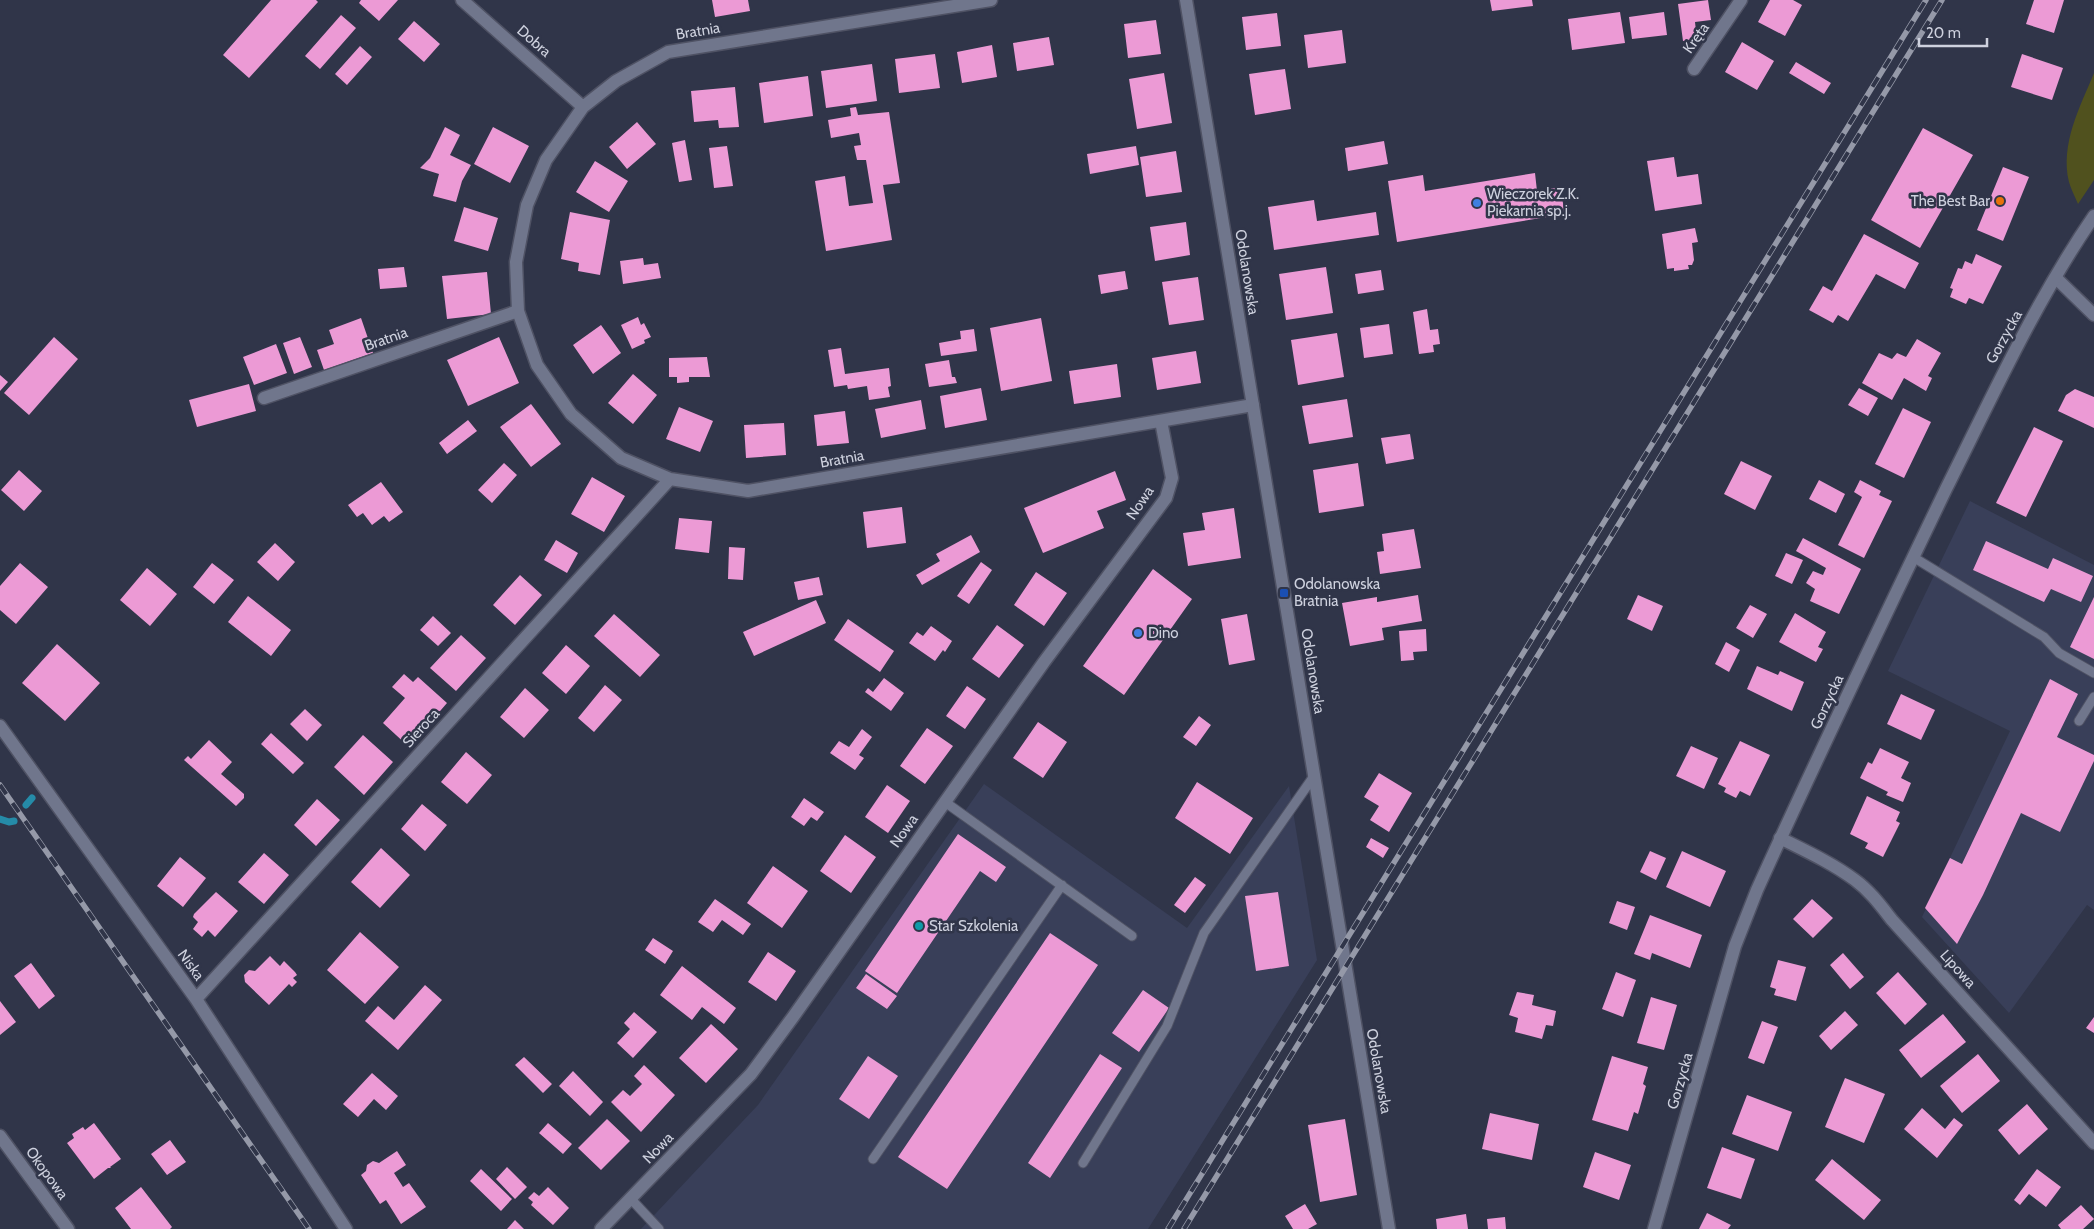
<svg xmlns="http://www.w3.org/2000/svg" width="2094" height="1229" font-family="Cabin,sans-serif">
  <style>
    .built { fill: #393f59 }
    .green { fill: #50511e }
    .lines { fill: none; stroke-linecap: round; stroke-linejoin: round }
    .stream { stroke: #258ba8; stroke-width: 7 }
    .building { fill: #ec9ad5 }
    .lane-casing { stroke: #4f5264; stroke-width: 11 }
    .street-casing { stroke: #4f5264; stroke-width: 15 }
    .secondary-casing { stroke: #4f5264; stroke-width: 15 }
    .lane { stroke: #70768c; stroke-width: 9 }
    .street { stroke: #70768c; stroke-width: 12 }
    .secondary { stroke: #70768c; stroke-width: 12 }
    .rail-casing { stroke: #9599a8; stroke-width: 5.5 }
    .rail { stroke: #303549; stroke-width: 4; stroke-dasharray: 11; stroke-linecap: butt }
    .food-dot { fill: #e8710a; stroke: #303549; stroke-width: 2 }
    .shop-dot { fill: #3f7fe0; stroke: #303549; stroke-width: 2 }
    .transit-dot { fill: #1a4fb4; stroke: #303549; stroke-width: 2 }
    .culture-dot { fill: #0f9aa8; stroke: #303549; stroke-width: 2 }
    .labels { text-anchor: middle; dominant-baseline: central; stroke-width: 5; stroke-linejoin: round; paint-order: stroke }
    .street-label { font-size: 15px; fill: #ced1de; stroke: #303549 }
    .poi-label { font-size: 15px; fill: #ced1de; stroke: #303549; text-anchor: start }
  </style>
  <rect width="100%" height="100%" fill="#303549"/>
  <path class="built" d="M1970,501L2094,565V910L2087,905L2009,1013L1922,917L2010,731L1888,671Z
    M984,784L1187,928L1289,786L1317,960L1148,1229H641L758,1105Z"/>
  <path class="green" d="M2094,73V180L2078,204C2075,197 2071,189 2069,182C2060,144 2080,107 2094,73Z"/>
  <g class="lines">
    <path class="stream" d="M26,805L32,798
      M0,819L9,822L14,821"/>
  </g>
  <path class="building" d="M271,0H316L318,2L249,78L223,55Z
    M361,0H398L379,21L359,3Z
    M712,0H748L750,11L715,17Z
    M1490,0H1532L1533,6L1492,11Z
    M1708,0L1711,20L1695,22L1697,40L1683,41L1678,4Z
    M1770,0H1793L1802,5L1785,36L1758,22Z
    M2034,0H2064L2054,33L2026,24Z
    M1620,12L1625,43L1572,50L1568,19Z
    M1664,12L1667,35L1632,39L1629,17Z
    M1277,13L1281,46L1246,50L1242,17Z
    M341,15L356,28L320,69L305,56Z
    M1156,20L1161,54L1128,58L1124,24Z
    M414,21L440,44L424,62L398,39Z
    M1342,30L1346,63L1308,68L1304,35Z
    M1049,37L1054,65L1017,71L1013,43Z
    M1742,42L1774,61L1757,90L1725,72Z
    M992,45L997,77L962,83L957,52Z
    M360,46L372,57L347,85L335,74Z
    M935,54L940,88L899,93L895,59Z
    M2022,54L2063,68L2052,100L2011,87Z
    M1796,62L1831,83L1824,94L1789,73Z
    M872,64L877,101L826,108L821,71Z
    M1285,69L1291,109L1255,115L1249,74Z
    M1164,73L1172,123L1137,129L1129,79Z
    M808,76L813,116L764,123L759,83Z
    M735,87L739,127L719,128L718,120L694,122L691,91Z
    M856,107L858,115L889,112L900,183L883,185L892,240L826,251L815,181L845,176L849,206L873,203L866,160H857L854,146L861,145L859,133L831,138L828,120L851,116L850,108Z
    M637,122L656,144L627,169L609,147Z
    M445,127L460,135L450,155L471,165L462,181L456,202L433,196L439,174L420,168L430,158Z
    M493,127L529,146L510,183L474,164Z
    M1923,128L1973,155L1920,248L1871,220Z
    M685,140L692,180L679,182L672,143Z
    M1384,141L1388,164L1348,171L1345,148Z
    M727,146L733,186L714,188L709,148Z
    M1136,146L1139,165L1090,174L1087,154Z
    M1176,151L1182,192L1146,197L1140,157Z
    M1674,157L1677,177L1698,174L1702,204L1655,211L1647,161Z
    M595,161L628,181L609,212L576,192Z
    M2003,167L2029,177L2003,241L1977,230Z
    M1535,173L1537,191L1560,187L1565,214L1397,242L1388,181L1423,175L1425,191Z
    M1314,200L1317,221L1376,212L1379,235L1274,250L1268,207Z
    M464,207L498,218L488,251L454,241Z
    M570,212L610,220L600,275L578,271L579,263L561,259Z
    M1186,222L1190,255L1155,261L1150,227Z
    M1695,228L1698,242L1692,243L1694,260L1692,265H1688L1689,269L1674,271V268L1667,269L1662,234Z
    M1864,234L1919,263L1905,289L1876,274L1848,321L1838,315L1833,323L1809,310L1823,286L1832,291Z
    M1976,254L2002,266L1983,304L1969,298L1966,304L1950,297L1953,289L1950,288L1958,268L1962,269L1965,261L1972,264Z
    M643,258L644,265L658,263L661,278L623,284L620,261Z
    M404,267L407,287L380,289L378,269Z
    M1326,267L1333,313L1286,320L1279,274Z
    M1381,270L1384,290L1358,294L1355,274Z
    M1125,271L1128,289L1101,294L1098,275Z
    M487,272L491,314L447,319L442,276Z
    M1198,277L1204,320L1169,325L1162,282Z
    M1427,309L1430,330L1438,329L1440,344L1433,345L1434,352L1419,354L1413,312Z
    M638,317L641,325L644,323L651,337L644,340L645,343L632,349L621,325Z
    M361,318L373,353L324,370L317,350L334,344L329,330Z
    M1041,318L1052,381L1001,391L990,328Z
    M1389,324L1393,354L1364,358L1360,328Z
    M601,325L621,353L593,374L573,345Z
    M974,329L977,351L941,356L939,343L961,339L960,331Z
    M1337,333L1344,377L1298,385L1291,340Z
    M54,337L78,359L29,415L4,393Z
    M300,337L312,367L294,374L283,343Z
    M499,337L519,383L468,406L447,360Z
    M1917,339L1941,353L1928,376L1932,378L1926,391L1904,378L1892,400L1862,383L1879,353L1892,359L1897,353L1906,357Z
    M276,344L287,373L254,385L243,357Z
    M841,348L845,374L889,368L891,386L888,387L890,397L869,400L867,386L848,389L847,385L834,387L828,350Z
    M1196,351L1201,383L1157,390L1152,358Z
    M707,357L710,377H689V382L677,383V377H669V358Z
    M949,360L952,377H955L957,383L929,387L925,364Z
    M1117,364L1121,397L1074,404L1069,371Z
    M633,374L657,395L633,424L608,403Z
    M0,375L8,382L0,391Z
    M249,384L256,411L197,427L189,400Z
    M981,388L987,420L945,428L940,396Z
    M1859,388L1878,398L1868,416L1848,405Z
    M2075,389L2094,397V428L2058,411L2066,395Z
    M1347,399L1353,437L1309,444L1302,406Z
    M921,400L926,429L881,438L875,409Z
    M531,404L561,444L531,467L500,427Z
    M679,407L713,421L700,452L666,439Z
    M1903,408L1931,422L1904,478L1875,464Z
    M845,411L849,443L817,446L814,415Z
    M468,420L477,431L447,454L439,443Z
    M784,423L786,455L746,458L744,425Z
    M2034,427L2063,441L2026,517L1996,503Z
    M1410,434L1414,459L1386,464L1381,438Z
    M1741,461L1772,476L1755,510L1724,494Z
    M504,463L517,475L492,503L478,490Z
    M1358,463L1364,506L1319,513L1313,470Z
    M19,470L42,491L24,511L1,490Z
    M1115,471L1126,500L1097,511L1104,528L1043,553L1024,508Z
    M592,477L625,496L604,532L571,514Z
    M1819,480L1845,494L1836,513L1809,499Z
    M1860,480L1881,491L1879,495L1892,501L1864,558L1838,545L1862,497L1854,492Z
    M381,482L403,512L389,522L384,516L372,525L363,513L357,517L348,505Z
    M902,507L906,543L867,548L863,512Z
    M1234,508L1241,558L1188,566L1183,533L1205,530L1202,513Z
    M679,518L712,521L709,553L675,549Z
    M1414,529L1421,568L1380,574L1377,552L1384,551L1382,534Z
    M971,535L980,552L922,585L916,575L940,561L936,554Z
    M1803,538L1861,569L1839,614L1810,601L1815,589L1806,583L1813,571L1823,575L1826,568L1796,551Z
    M556,540L578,553L567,573L544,560Z
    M1986,541L2048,569L2053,558L2093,576L2081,602L2051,589L2044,602L1973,570Z
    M275,543L295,562L278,581L257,562Z
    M729,547L745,548L743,580L728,579Z
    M1786,553L1803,560L1792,584L1775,576Z
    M981,562L992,570L969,604L957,596Z
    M20,563L48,587L16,624L0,610V586Z
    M212,563L234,580L214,604L193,587Z
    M147,568L177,594L150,626L120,600Z
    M1153,569L1192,599L1124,695L1083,666Z
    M1036,572L1067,593L1044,626L1014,605Z
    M520,575L542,595L515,625L493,605Z
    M819,577L823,595L798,600L794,582Z
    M1418,595L1422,621L1382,628L1384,640L1350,646L1342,603L1377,597V602Z
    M1638,595L1663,606L1652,631L1627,619Z
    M248,596L291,630L271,656L228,622Z
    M2094,597V659L2070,647Z
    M816,600L826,623L754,656L743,632Z
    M1750,605L1767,614L1753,638L1736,628Z
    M1795,613L1826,632L1818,647L1823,649L1816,662L1779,642Z
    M614,614L660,655L640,677L594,636Z
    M1247,614L1255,660L1229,665L1221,619Z
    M433,616L451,633L438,646L420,630Z
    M848,619L894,651L880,672L834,640Z
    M997,625L1024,645L999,678L972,659Z
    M931,626L952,641L945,652L943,650L935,661L909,643L917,632L923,636Z
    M1426,629L1427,651L1413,652L1414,660L1401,661L1399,631Z
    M461,635L486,658L456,691L430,668Z
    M1726,642L1740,650L1729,672L1715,664Z
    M57,644L100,683L65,721L22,683Z
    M566,645L590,666L566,694L542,673Z
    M1757,666L1778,675L1780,671L1804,682L1792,711L1747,689Z
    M404,674L413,682L418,677L447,703L409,747L383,723L405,698L392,687Z
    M884,678L904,693L891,711L865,692L868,688L873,692Z
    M2050,679L2078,694L2057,737L2094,755V761L2060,832L2021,813L1983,895L1957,944L1925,908L1950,858L1962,864Z
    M605,685L622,700L594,732L578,718Z
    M967,686L986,699L965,729L946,716Z
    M525,688L549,710L524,738L500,717Z
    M1901,694L1935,710L1921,740L1887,724Z
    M305,709L322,725L307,741L290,724Z
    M1199,716L1211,725L1196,746L1183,737Z
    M1038,722L1067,742L1043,778L1013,758Z
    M927,728L953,746L925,784L900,766Z
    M862,729L872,737L859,755L864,758L855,770L830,753L839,741L849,747Z
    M271,733L304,763L293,774L261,744Z
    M363,735L393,762L364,795L334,767Z
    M209,740L232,762L221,774L244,794V798L236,806L184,760L188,756L191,759Z
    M1740,741L1770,755L1750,796L1740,791L1736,798L1724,792L1726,788L1718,784Z
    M1691,746L1718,758L1704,789L1676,776Z
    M1880,748L1909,762L1901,778L1911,783L1903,802L1886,795L1888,792L1860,778L1868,762L1872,764Z
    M466,752L492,775L467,804L441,782Z
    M1379,773L1412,793L1389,832L1370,820L1379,806L1364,797Z
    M1197,782L1253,818L1230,854L1175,818Z
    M887,785L910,801L888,833L865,817Z
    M1867,796L1900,812L1896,821L1900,823L1883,857L1865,848L1868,843L1850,834Z
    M804,798L824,812L817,821L811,817L804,826L791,817Z
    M317,799L340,820L316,846L294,825Z
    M422,804L447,825L425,851L401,829Z
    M958,834L1006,867L996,882L980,871L897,993L865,971Z
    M845,835L876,857L851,893L820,871Z
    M1371,838L1389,848L1383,858L1366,847Z
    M381,848L410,875L380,908L351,882Z
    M1650,851L1666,858L1656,880L1640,872Z
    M1682,851L1726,871L1710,907L1666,887Z
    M264,853L289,875L264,904L238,882Z
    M180,857L206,878L183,907L157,886Z
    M773,866L808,891L782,928L747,903Z
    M1195,877L1206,885L1185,913L1174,905Z
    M216,892L238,911L215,937L208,930L202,937L193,929L198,922L193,917L194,914Z
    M1278,892L1289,966L1256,971L1245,896Z
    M715,899L751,924L743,935L722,920L713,932L698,922Z
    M1812,899L1833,918L1813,938L1793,919Z
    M1617,901L1635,907L1627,930L1609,923Z
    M1650,915L1702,935L1690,968L1652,953L1650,960L1634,954Z
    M360,932L399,967L365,1004L327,970Z
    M1050,933L1098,965L947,1189L898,1157Z
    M653,938L673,951L665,964L645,950Z
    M768,952L796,971L776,1001L748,982Z
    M1843,953L1864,977L1850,989L1830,965Z
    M270,956L280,966L284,961L295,972L297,975L293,978L297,982L292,987L289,984L269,1005L245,982L244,975L249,970L255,971Z
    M1778,960L1806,967L1796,1001L1774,995L1776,989L1770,987Z
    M31,963L55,996L39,1009L14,976Z
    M682,966L736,1008L724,1024L702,1007L692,1020L660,995Z
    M1616,972L1636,980L1623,1017L1602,1009Z
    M1898,972L1927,1004L1905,1025L1876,993Z
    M866,974L897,996L887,1009L856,988Z
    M425,985L442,1000L398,1050L365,1021L378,1006L394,1020Z
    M1143,990L1169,1008L1139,1052L1112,1033Z
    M1517,992L1534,995L1532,1005L1556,1011L1553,1026L1546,1025L1542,1039L1515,1032L1518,1018L1509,1015Z
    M1651,997L1677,1005L1664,1050L1637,1043Z
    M0,1001L16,1022L0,1035Z
    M1845,1011L1858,1025L1831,1050L1819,1036Z
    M634,1012L657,1032L633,1058L617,1043L630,1029L624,1023Z
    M1943,1014L1966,1042L1921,1078L1899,1050Z
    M2094,1017V1033L2086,1028Z
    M1762,1021L1778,1027L1764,1064L1748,1058Z
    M711,1024L738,1049L706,1083L679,1058Z
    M1100,1054L1122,1068L1050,1178L1028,1163Z
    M1978,1054L2000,1081L1962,1113L1940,1086Z
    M868,1056L898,1076L869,1119L839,1099Z
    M1612,1056L1648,1067L1643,1084L1646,1086L1638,1114L1634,1112L1628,1131L1592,1120Z
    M524,1057L552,1084L543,1093L515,1065Z
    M644,1065L675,1095L641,1132L611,1102L623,1090L630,1096L642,1084L634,1076Z
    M573,1071L603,1102L590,1116L559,1086Z
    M372,1073L398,1096L386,1110L374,1099L358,1117L343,1104Z
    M1845,1078L1885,1094L1864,1143L1825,1127Z
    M1747,1095L1792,1112L1778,1151L1732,1134Z
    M2027,1104L2048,1129L2019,1155L1998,1130Z
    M1922,1108L1945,1129L1954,1118L1963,1125L1937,1158L1904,1129Z
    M1490,1113L1539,1124L1532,1160L1482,1149Z
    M607,1119L630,1141L601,1170L578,1148Z
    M1345,1119L1357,1195L1320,1202L1308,1125Z
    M94,1123L121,1159L110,1167L111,1168H108L94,1179L67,1143L74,1138L72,1134L83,1127L85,1130Z
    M548,1123L572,1144L563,1154L539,1133Z
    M170,1140L186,1162L167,1175L151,1154Z
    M1722,1147L1755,1159L1741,1199L1707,1188Z
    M397,1151L406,1165L394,1173L403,1187L409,1183L426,1207L401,1224L386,1200L380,1204L361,1175L366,1171L367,1165L373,1161L379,1163Z
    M1595,1152L1631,1165L1619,1200L1583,1187Z
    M1832,1159L1881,1200L1864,1220L1815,1180Z
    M507,1167L527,1187L515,1199L496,1179Z
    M481,1169L512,1199L501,1211L470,1181Z
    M2037,1169L2061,1187L2046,1207L2029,1194L2020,1205L2014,1200Z
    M141,1187L172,1227L170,1229H131L115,1208Z
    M548,1187L569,1208L553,1225L531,1205L533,1202L528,1198L534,1192L539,1196Z
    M1305,1204L1317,1224L1308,1229H1293L1285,1216Z
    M2081,1205L2094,1219L2083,1229H2061L2058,1225Z
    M1707,1213L1731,1225L1728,1229H1699Z
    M1466,1214L1468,1229H1437L1436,1219Z
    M1505,1217L1506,1229H1488L1487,1219Z
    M515,1220L524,1229H507Z"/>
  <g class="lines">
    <g class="lane-casing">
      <path id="lane" d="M1913,557L2044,637L2059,653L2094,673
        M2079,721L2094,697
        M945,802L1132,936
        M873,1159L1062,885
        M1083,1163L1167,1026L1204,933L1314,776
        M631,1199L659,1229"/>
    </g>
    <g class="street-casing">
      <path id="street" d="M462,0L583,107
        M991,0L668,52L616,81L583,107L546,160L527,205L516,262L518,311L537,365L571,414L621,458L670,479L748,491L1253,405
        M1694,69L1741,0
        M2056,278L2094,315
        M264,398L518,311
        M0,726L196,999L346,1229
        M1780,838C1806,851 1832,863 1855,880C1870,891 1881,906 1892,920L2094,1143
        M196,999L670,479
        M0,1136L68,1229
        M601,1229L751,1074L793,1017L1044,662L1166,498L1172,478L1161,421"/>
    </g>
    <g class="secondary-casing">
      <path id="secondary" d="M1186,0L1389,1229
        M1654,1229L1735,946L1757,890C1818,755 1882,622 1946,489C1992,397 2036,300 2094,216"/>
    </g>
    <use href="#lane" class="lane"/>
    <use href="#street" class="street"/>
    <use href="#secondary" class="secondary"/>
    <g class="rail-casing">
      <path id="rail" d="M0,785L309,1229
        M1168,1229L1926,0
        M1184,1229L1942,0"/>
    </g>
    <use href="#rail" class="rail"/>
  </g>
  <circle class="food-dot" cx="2000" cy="201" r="5"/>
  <g class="shop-dot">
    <circle cx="1477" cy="203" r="5"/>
    <circle cx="1138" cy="633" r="5"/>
  </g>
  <rect class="transit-dot" x="1279" y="588" width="10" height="10" rx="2.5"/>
  <circle class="culture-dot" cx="919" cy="926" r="5"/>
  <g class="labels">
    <g class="street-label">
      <text transform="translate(698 31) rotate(-9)">Bratnia</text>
      <text transform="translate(1696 38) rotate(-55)">Kręta</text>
      <text transform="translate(534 41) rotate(41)">Dobra</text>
      <text transform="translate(1247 272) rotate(81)">Odolanowska</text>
      <text transform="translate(2004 337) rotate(-61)">Gorzycka</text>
      <text transform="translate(386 339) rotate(-19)">Bratnia</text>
      <text transform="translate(842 459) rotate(-10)">Bratnia</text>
      <text transform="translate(1140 503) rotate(-56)">Nowa</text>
      <text transform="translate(1313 671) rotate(81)">Odolanowska</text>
      <text transform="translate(1827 702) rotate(-65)">Gorzycka</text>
      <text transform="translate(421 728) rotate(-48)">Sieroca</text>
      <text transform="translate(904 831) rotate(-55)">Nowa</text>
      <text transform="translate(191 965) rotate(54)">Niska</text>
      <text transform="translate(1958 969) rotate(48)">Lipowa</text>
      <text transform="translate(1379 1071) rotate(80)">Odolanowska</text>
      <text transform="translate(1680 1081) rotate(-74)">Gorzycka</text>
      <text transform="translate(658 1148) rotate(-46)">Nowa</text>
      <text transform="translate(47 1173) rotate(54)">Okopowa</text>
    </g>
    <g class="poi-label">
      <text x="1487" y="194">Wieczorek Z.K.<tspan x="1487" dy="17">Piekarnia sp.j.</tspan></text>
      <text x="1990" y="201" text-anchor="end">The Best Bar</text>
      <text x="1294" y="584">Odolanowska<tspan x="1294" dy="17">Bratnia</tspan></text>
      <text x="1148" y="633">Dino</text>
      <text x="929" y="926">Star Szkolenia</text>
    </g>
  </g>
  <path d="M1919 38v8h68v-8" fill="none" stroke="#ced1de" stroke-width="2.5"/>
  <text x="1926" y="38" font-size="15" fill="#ced1de" stroke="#303549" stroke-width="4" paint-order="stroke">20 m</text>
</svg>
